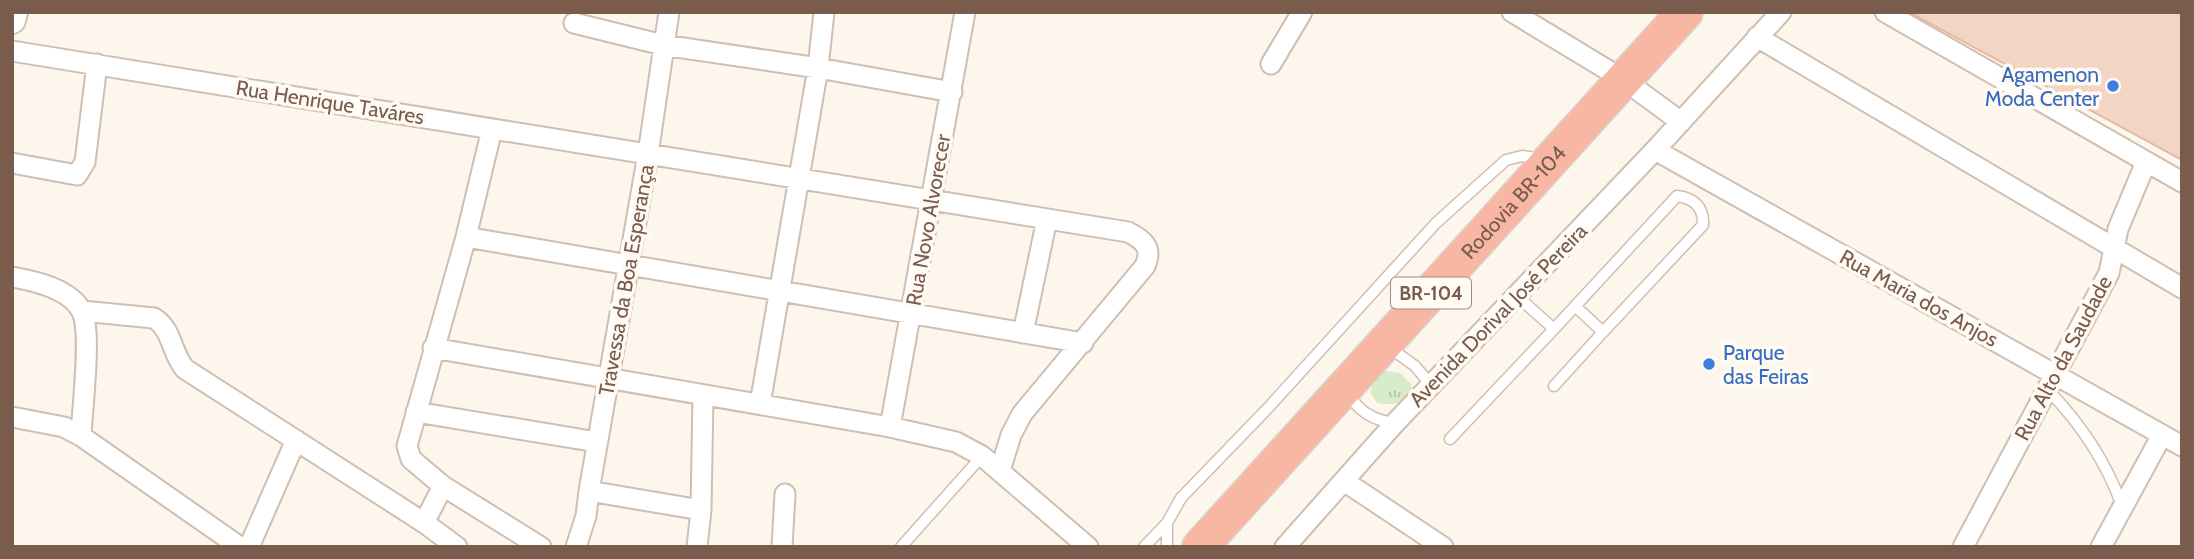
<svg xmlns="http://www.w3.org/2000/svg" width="2194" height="559" font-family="Cabin,sans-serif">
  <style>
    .grass { fill: url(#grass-tufts) }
    .building { fill: #f3d5c3; stroke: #e6bba3; stroke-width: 2 }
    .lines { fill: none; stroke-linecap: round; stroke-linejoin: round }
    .lane-casing { stroke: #d1beb0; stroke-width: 13 }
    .street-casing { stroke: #d1beb0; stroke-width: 23 }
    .secondary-casing { stroke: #d6c0b0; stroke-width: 30 }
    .highway-casing { stroke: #dad1cd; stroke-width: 38 }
    .lane { stroke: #fff; stroke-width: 10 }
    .street { stroke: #fff; stroke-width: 19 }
    .secondary { stroke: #fff; stroke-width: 26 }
    .highway { stroke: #f7b7a3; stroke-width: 35 }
    .shop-dot { fill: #3f7fe0; stroke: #fffaf3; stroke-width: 2.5 }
    .labels { text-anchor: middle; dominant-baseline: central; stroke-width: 7; stroke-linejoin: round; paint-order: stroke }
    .shield { fill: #fffaf3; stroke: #a28b7f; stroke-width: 2 }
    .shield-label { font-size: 19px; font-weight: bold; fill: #7a5c4d }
    .shop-label { font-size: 21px; fill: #366cbe; stroke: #fffaf3; text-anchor: end }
    .street-label { font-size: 21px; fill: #7a5c4d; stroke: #fffaf3 }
  </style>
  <defs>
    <pattern id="grass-tufts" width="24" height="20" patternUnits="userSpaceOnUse" patternTransform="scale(1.75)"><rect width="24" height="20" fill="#d8ecc9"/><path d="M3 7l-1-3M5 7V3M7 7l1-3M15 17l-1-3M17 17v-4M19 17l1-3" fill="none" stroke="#b4c2a5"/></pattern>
  </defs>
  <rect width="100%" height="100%" fill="#fdf6ec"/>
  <path class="grass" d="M1385,371L1400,373L1411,384L1412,395C1401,405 1392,405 1377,403L1370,392L1374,378Z"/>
  <path class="building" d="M1909,12H2182V160Z"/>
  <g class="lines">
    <g class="lane-casing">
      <path id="lane" d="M1517,296L1554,329L1677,196C1694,198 1704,207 1703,225L1603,332L1575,306
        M1390,348L1415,366L1431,385
        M1554,386L1603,332
        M2048,390C2081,424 2106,461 2122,506
        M1348,393C1359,412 1373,420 1394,423
        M1450,439L1554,329
        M901,547L982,456
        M1144,547L1167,523
        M1167,547V523L1181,498L1268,408L1436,223L1506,160L1522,156L1543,159"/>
    </g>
    <g class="street-casing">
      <path id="street" d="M1512,12L1624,80L1681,122
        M1885,12L2182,182
        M574,23L663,45L818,68L952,92
        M1757,37L2182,288
        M12,51L1128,232C1144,240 1153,248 1145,266L1022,414L1011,435L1000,471
        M1271,64L1302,12
        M492,129L466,237L407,446L411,459L443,486L541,547
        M1655,150L2182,446
        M12,163L77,175L85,162L97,64
        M466,237L1083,343
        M12,277C35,281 71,289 82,312C92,332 82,410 81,436
        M82,311L154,318C173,330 171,353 185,369L426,524
        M1023,333L1047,219
        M433,348L890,427L956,442L982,456L1088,547
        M760,404L818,68L824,12
        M416,412L597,442
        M12,417L64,427L81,436L240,547
        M890,427L965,12
        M1344,481L1443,547
        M443,486L426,519V524L457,547
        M589,491L701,510
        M249,547L296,440
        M576,547L586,516L589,491L648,154L669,12
        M697,547L701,510L703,396
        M782,547L785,494
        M1285,547L1395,423L1655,150L1781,12
        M1963,547L2109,273L2118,229L2146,162
        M2101,547L2162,435"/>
    </g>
    <g class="secondary-casing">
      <path id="secondary" d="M12,20L14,12"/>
    </g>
    <g class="highway-casing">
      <g id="highway">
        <path id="s1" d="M1200,547L1685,12"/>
      </g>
    </g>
    <use href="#lane" class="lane"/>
    <use href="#street" class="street"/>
    <use href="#secondary" class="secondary"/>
    <use href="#highway" class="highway"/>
  </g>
  <g class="shop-dot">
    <circle cx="2113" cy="86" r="7"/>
    <circle cx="1709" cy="364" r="7"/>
  </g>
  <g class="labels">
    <rect class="shield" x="1391" y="277.5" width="80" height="31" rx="5"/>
    <g class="shield-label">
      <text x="1431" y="293">BR-104</text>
    </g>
    <g class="shop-label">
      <text x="2099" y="74">Agamenon<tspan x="2099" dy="24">Moda Center</tspan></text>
      <text x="1723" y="352" text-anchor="start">Parque<tspan x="1723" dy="24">das Feiras</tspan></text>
    </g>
    <g class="street-label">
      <text transform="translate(330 102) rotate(9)">Rua Henrique Taváres</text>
      <text stroke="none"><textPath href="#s1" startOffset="466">Rodovia BR-104</textPath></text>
      <text transform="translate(928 220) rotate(-80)">Rua Novo Alvorecer</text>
      <text transform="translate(626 280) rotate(-80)">Travessa da Boa Esperança</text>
      <text transform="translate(1919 298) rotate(29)">Rua Maria dos Anjos</text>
      <text transform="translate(1498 315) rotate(-46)">Avenida Dorival José Pereira</text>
      <text transform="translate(2063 358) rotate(-62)">Rua Alto da Saudade</text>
    </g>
  </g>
  <rect width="2194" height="559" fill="none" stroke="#7a5c4d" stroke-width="28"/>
</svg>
